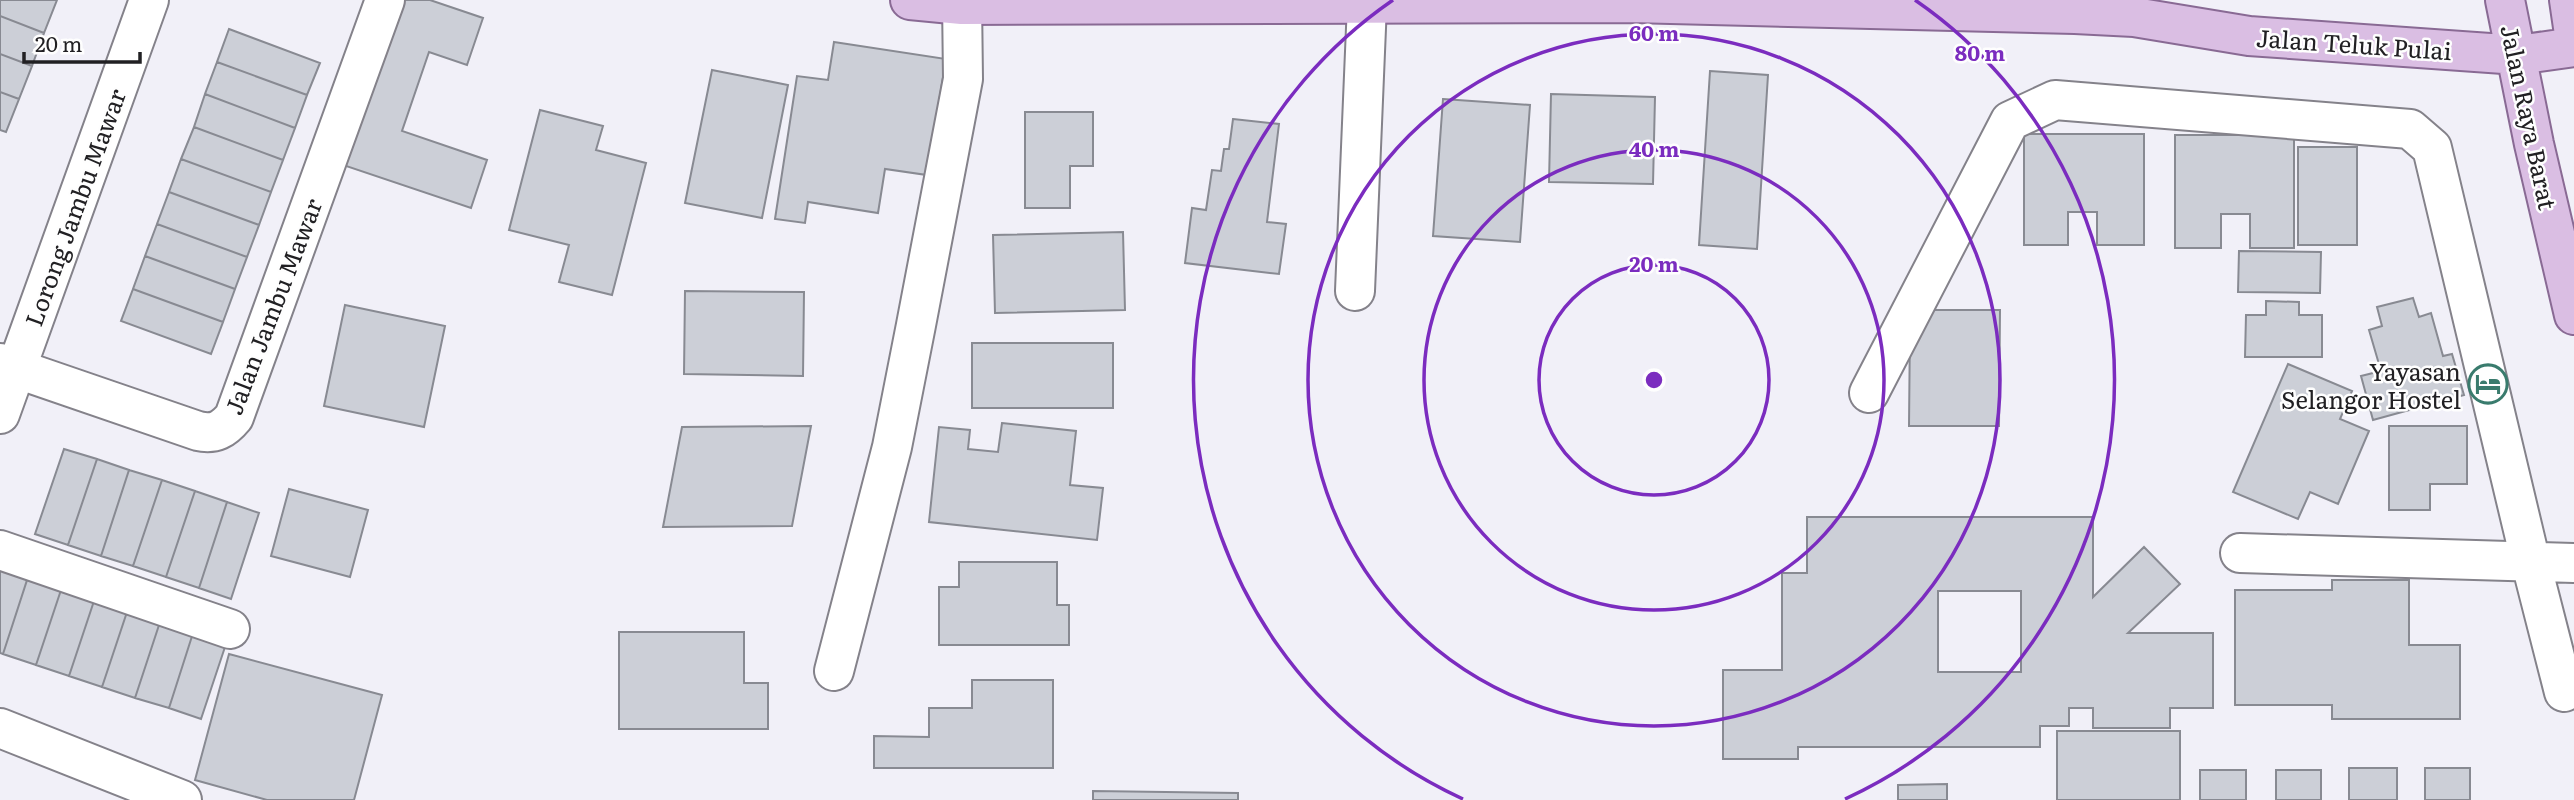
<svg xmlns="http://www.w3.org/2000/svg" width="2574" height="800" font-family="Literata,serif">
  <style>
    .building { fill: #cccfd7; stroke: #888a92; stroke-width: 2; fill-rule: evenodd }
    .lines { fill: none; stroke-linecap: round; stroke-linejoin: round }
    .minor-casing { stroke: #84828a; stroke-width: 42 }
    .major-casing { stroke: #896a94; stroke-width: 42 }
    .minor { stroke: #fff; stroke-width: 38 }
    .major { stroke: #dabee3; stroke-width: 38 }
    .ring { fill: none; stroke: #7b2cbf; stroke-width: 3.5 }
    .labels { text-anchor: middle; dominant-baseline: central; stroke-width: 5; stroke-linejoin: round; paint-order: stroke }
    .street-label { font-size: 24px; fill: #212023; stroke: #fefefe }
    .poi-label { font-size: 24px; fill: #212023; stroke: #fefefe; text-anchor: end }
    .centre { fill: #7b2cbf; stroke: #fefefe; stroke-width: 3.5 }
    .ring-label { font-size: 21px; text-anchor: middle; font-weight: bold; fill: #7b2cbf; stroke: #fefefe; stroke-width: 5; stroke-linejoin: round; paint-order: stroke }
  </style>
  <rect width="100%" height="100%" fill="#f1f0f8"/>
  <path class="building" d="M0,0H57L44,33L0,16Z
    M403,0H430L483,18L467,65L429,52L402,131L487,160L471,208L340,164Z
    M0,16L44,33L32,66L0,54Z
    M229,29L320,63L307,95L217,62Z
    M834,42L946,59L927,175L885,169L878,213L808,202L805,223L775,219L797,76L828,80Z
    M0,54L32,66L19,99L0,92Z
    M217,62L307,95L295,128L205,94Z
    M712,70L788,85L762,218L685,203Z
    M1710,71L1768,75L1757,249L1699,245Z
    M0,92L19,99L6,132L0,130Z
    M205,94L295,128L283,160L194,127Z
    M1551,94L1655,97L1653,184L1549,182Z
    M1443,99L1530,105L1520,242L1433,236Z
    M540,110L603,126L596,150L646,163L612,295L559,282L569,245L509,230Z
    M1025,112H1093V166H1070V208H1025Z
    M1233,119L1279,124L1267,222L1286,224L1279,274L1185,263L1192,208L1206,210L1212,170L1221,171L1224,149H1229Z
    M194,127L283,160L271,192L181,159Z
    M2024,134H2144V245H2097V212H2068V245H2024Z
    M2175,135H2294V248H2250V214H2221V248H2175Z
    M2298,147H2357V245H2298Z
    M181,159L271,192L259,225L169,192Z
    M169,192L259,225L247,257L157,224Z
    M157,224L247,257L235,289L145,256Z
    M1123,232L1125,310L995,313L993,235Z
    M2239,251L2321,252L2320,293L2238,292Z
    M145,256L235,289L223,322L133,289Z
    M133,289L223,322L211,354L121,321Z
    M685,291L804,292L803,376L684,374Z
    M2413,298L2419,317L2431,313L2443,356L2452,354L2464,395L2373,420L2361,376L2381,371L2369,330L2382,326L2377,307Z
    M2266,301L2299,302V315H2322V357H2245L2246,315H2266Z
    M345,305L445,326L424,427L324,406Z
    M1924,310H2000L1999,426H1909L1910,323Z
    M972,343H1113V408H972Z
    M2288,364L2352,391L2340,419L2369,431L2338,504L2310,492L2298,519L2233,492Z
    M1002,423L1076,431L1070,485L1103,488L1097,540L929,522L939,427L970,430L968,449L998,452Z
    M811,426L792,526L663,527L682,427Z
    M2389,426H2467V484H2430V510H2389Z
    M64,449L97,459L68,545L35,534Z
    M97,459L129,470L101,556L68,545Z
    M129,470L162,480L133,566L101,556Z
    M162,480L195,491L166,577L133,566Z
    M289,489L368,510L350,577L271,556Z
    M195,491L227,502L199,588L166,577Z
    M227,502L259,513L231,599L199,588Z
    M1807,517H2093V597L2144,547L2180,584L2128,633H2213V708H2170V728H2093V708H2069V726H2040V747H1798V759H1723V670H1782V573H1807ZM1938,591H2021V672H1938Z
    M959,562H1057V605H1069V645H939V587H959Z
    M0,567L28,577L3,654L0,653Z
    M28,577L62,587L36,665L3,654Z
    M2332,580H2409V645H2460V719H2332V705H2235V590H2332Z
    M62,587L95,598L69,676L36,665Z
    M95,598L128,609L102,687L69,676Z
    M128,609L161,619L135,698L102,687Z
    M161,619L194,630L169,708L135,698Z
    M194,630L227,641L201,719L169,708Z
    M619,632H744V683H768V729H619Z
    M229,654L382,695L354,800H267L195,780Z
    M972,680H1053V768H874V736L929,737V708H972Z
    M2057,731H2180V800H2057Z
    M2349,768H2397V800H2349Z
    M2425,768H2470V800H2425Z
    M2200,770H2246V800H2200Z
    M2276,770H2321V800H2276Z
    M1947,784V800H1898V785Z
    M1093,791L1238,793V800H1093Z"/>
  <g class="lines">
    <g class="minor-casing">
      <path id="minor" d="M1355,291L1367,4
        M0,363L198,431C215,435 224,429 234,417L385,0
        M1869,393L2010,121L2055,100L2410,129L2432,148L2531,563L2564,692
        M0,414L149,0
        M0,550L230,629
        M2240,553L2574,563
        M834,671L892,447L916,325L963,79L962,0
        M0,728L182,800"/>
    </g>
    <g class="major-casing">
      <path id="major" d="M910,0L962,5L1631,3L2075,14L2134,17L2249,36L2518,55L2574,47
        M2505,0L2534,144L2574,315
        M2569,0L2574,34"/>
    </g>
    <use href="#minor" class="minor"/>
    <use href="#major" class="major"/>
  </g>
  <g class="ring">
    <circle cx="1654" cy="380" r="115"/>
    <circle cx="1654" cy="380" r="230"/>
    <circle cx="1654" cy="380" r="346"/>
    <path d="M1463 799A461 461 0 0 1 1393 0M1915 0A461 461 0 0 1 1845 799"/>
  </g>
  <defs>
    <g id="hotel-ring" transform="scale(2.0125)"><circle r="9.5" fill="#fefefe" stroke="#397b6d" stroke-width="1.5"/><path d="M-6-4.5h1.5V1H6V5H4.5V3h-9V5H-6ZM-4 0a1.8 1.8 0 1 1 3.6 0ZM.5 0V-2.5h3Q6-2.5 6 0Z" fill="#397b6d"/></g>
  </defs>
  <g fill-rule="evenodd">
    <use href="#hotel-ring" x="2488" y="384"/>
  </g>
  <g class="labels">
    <g class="street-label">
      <text transform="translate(2354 43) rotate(4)">Jalan Teluk Pulai</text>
      <text transform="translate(2530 117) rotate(78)">Jalan Raya Barat</text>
      <text transform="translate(74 207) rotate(-70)">Lorong Jambu Mawar</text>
      <text transform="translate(272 306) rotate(-69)">Jalan Jambu Mawar</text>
    </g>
    <g class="poi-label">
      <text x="2461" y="370">Yayasan<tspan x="2461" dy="28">Selangor Hostel</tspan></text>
    </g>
  </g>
  <circle cx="1654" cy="380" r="10" class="centre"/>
  <g class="ring-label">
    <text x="1654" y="41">60 m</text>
    <text x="1980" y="61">80 m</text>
    <text x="1654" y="157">40 m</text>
    <text x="1654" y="272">20 m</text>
  </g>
  <path d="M24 52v10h116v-10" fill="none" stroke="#212023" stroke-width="3.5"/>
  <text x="35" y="52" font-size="21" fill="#212023" stroke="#fefefe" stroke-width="5" paint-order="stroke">20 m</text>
</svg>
